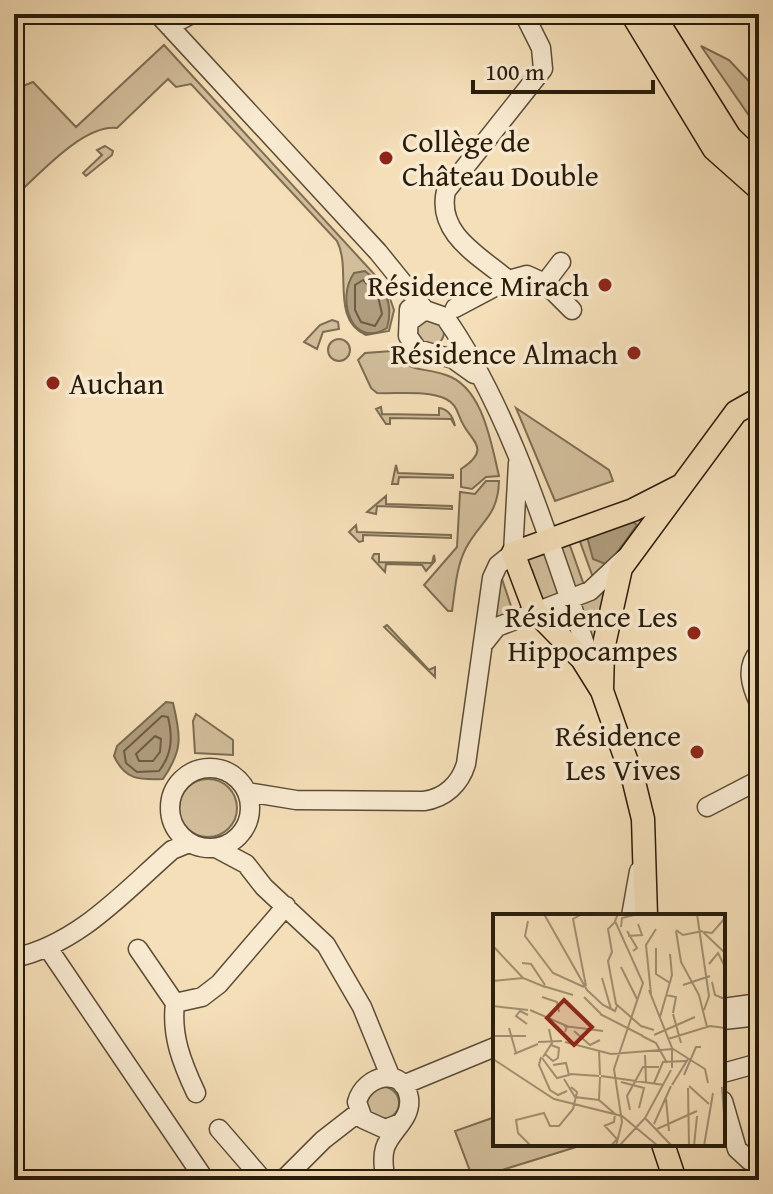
<svg xmlns="http://www.w3.org/2000/svg" width="773" height="1194" font-family="'Gentium Book Plus',serif">
  <style>
    .green { fill: #d2be9b; stroke: #7d6d53; stroke-width: 2 }
    .water { fill: #af9d7d; stroke: #79694f; stroke-width: 2 }
    .lines { fill: none; stroke-linecap: round; stroke-linejoin: round }
    .shore { stroke: #6c5c44; stroke-width: 2 }
    .minor-casing { stroke: #5b4d36; stroke-width: 21 }
    .major-casing { stroke: #281c0b; stroke-width: 25 }
    .minor { stroke: #f8ead1; stroke-width: 18 }
    .major { stroke: #f5dfb8; stroke-width: 22 }
    .poi-dot { fill: #8f2418; stroke: #f8ead1; stroke-width: 3 }
    .labels { text-anchor: middle; dominant-baseline: central; stroke-width: 7; stroke-linejoin: round; paint-order: stroke }
    .poi-label { font-size: 30px; fill: #281c0b; stroke: #f8ead1; text-anchor: end }
    .inset-road { fill: none; stroke: #a39173; stroke-width: 2 }
    .view { fill: #8f2418; fill-opacity: 0.15; stroke: #8f2418; stroke-width: 4 }
    .inset-edge { fill: none; stroke: #281c0b; stroke-width: 4 }
  </style>
  <rect width="100%" height="100%" fill="#f5dfb8"/>
  <filter id="stains"><feTurbulence type="fractalNoise" baseFrequency=".0025" numOctaves="4"/><feColorMatrix values="0 0 0 0 .2 0 0 0 0 .09 0 0 0 0 .02 0 0 0 .5 -.17"/></filter>
  <radialGradient id="worn" r=".72"><stop offset=".6" stop-color="#630" stop-opacity="0"/><stop offset="1" stop-color="#630" stop-opacity=".3"/></radialGradient>
  <path class="green" d="M164,45L386,287L394,310L389,331L366,335C330,319 352,270 337,241L191,84L176,87L168,79L117,128C83,124 39,175 14,197V77L23,86L33,82L76,127Z
    M701,46L729,60L759,92V130Z
    M105,146L113,151L112,155L86,176L83,173L102,155L97,150Z
    M416 332a14 14 0 1 1 28 0a14 14 0 1 1-28 0Z
    M332,320L338,322L339,329L323,332L317,349L304,342L320,325Z
    M328 350a11 11 0 1 1 22 0a11 11 0 1 1-22 0Z
    M392,351C412,375 421,366 446,375C483,387 491,443 499,476L486,477L472,489L461,487V469C492,449 471,441 463,424C457,414 458,405 446,399C428,390 397,394 377,393L371,388L358,360L365,353Z
    M381,407L382,414L439,415V408C449,409 453,417 455,426L451,419L390,418V424H386L376,409Z
    M516,408L609,470L613,481L555,501Z
    M396,465L398,473L453,475V478L399,477L398,484H392Z
    M486,481H499C498,517 480,521 466,548C456,567 455,591 452,611H448L424,585L457,547L460,492L475,494Z
    M386,496V504L452,506V509L377,506L376,514L367,512Z
    M656,507L595,583L578,536Z
    M356,525L357,532L451,535V538L363,535V541L359,542L349,532Z
    M568,540L585,588L574,592L557,544Z
    M545,550L559,591L554,597L539,601L532,584L536,582L532,570L527,571L526,559Z
    M374,554H379V562L432,563L434,555L435,561L426,571L422,565L386,564L385,572L372,558Z
    M616,570L599,658L574,603Z
    M500,573L513,612L492,624Z
    M387,625L429,670L435,667V677L384,627Z
    M196,714L233,740V755L195,753L193,721Z
    M179 808a29 29 0 1 1 58 0a29 29 0 1 1-58 0Z
    M367 1103a16 16 0 1 1 32 0a16 16 0 1 1-32 0Z
    M495,1117V1144H586L473,1179L455,1131Z"/>
  <path class="water" d="M365,271C385,286 394,303 387,328C351,350 336,298 354,273Z
    M631,521L637,525L608,565L593,559L587,537Z
    M166,702L173,703C181,736 183,750 163,779C139,780 125,780 114,756L117,746Z"/>
  <g class="lines">
    <path class="shore" d="M363,280L378,296L382,314L375,326L361,322L355,310V285Z
      M162,716L168,717C173,738 172,754 159,771L137,772L126,763L124,751Z
      M155,736L161,739L160,752L153,761H139L136,754Z"/>
    <g class="minor-casing">
      <path id="minor" d="M158,14L378,252L425,310
        M169,26L192,14
        M508,280L527,275L545,283L561,262
        M545,283L572,310
        M455,308L508,280C480,256 436,234 446,191L543,69L541,48L524,14
        M409,309L408,336L417,349L453,359L474,374
        M410,321L425,310L445,317C515,417 553,555 594,670
        M485,642L497,627L590,591L624,559
        M759,652C745,667 751,686 759,703
        M170 808a40 40 0 1 1 80 0a40 40 0 1 1-80 0Z
        M247,792L296,800L424,801C445,798 460,784 466,764L492,578L498,565L513,553L518,463
        M707,807L759,780
        M216,848L246,864L264,887L326,945L362,1007L391,1078
        M631,916L639,871
        M48,948L205,1180
        M138,949L175,1003
        M14,958C79,944 124,892 172,850L189,843
        M723,1008L759,1003
        M723,1020L759,1016
        M723,1073L759,1063
        M403,1085L495,1047
        M196,1093C182,1063 171,1036 175,1003L202,997L219,984L286,906
        M723,1101L737,1149L750,1161L759,1160
        M219,1129L263,1180
        M283,1180L323,1140L359,1112
        M386,1180C384,1171 382,1158 385,1148C391,1130 412,1119 409,1098C404,1065 364,1075 357,1102L363,1119L385,1129L401,1123"/>
    </g>
    <g class="major-casing">
      <path id="major" d="M632,14L714,149L759,189
        M653,14L730,137L759,165
        M602,690L603,649L621,568L736,412L759,399
        M646,916L643,819L634,782L602,691L582,659L535,611L513,553L633,510L680,486
        M663,1144L675,1180"/>
    </g>
    <use href="#minor" class="minor"/>
    <use href="#major" class="major"/>
  </g>
  <g class="poi-dot">
    <circle cx="386" cy="158" r="8"/>
    <circle cx="605" cy="285" r="8"/>
    <circle cx="634" cy="353" r="8"/>
    <circle cx="53" cy="383" r="8"/>
    <circle cx="694" cy="633" r="8"/>
    <circle cx="697" cy="752" r="8"/>
  </g>
  <g class="labels">
    <g class="poi-label">
      <text x="402" y="141" text-anchor="start">Collège de<tspan x="402" dy="34">Château Double</tspan></text>
      <text x="589" y="285">Résidence Mirach</text>
      <text x="618" y="353">Résidence Almach</text>
      <text x="69" y="383" text-anchor="start">Auchan</text>
      <text x="678" y="616">Résidence Les<tspan x="678" dy="34">Hippocampes</tspan></text>
      <text x="681" y="735">Résidence<tspan x="681" dy="34">Les Vives</tspan></text>
    </g>
  </g>
  <g transform="translate(493 914)">
    <rect width="232" height="232" fill="#f5dfb8"/>
    <path class="inset-road" d="M51,0L94,76L110,91L122,97L124,92M89,0L80,5L93,72M204,0L216,82L211,96M35,7L32,22L60,59L91,73M122,8L115,15L119,38L115,47L123,90L148,112L161,116M128,13L129,4L145,0M183,16L190,21L210,17M134,17L144,34L140,37M183,17L188,48L206,81L214,113M210,18L232,39M211,18L219,19L232,4M135,22L149,21L145,10M0,32L30,64L52,73M163,34V60L177,69M29,49L38,50L52,71M216,50L225,39L232,53M128,53L144,85M109,64L118,95M0,67L30,64M219,68L222,81L232,85M190,71L217,62M50,72L80,81M156,76L179,134V154M158,80L153,31L163,15M173,81L183,83L180,99M49,83L64,88L66,98M91,83L108,100M0,92L35,96M37,96L74,112L72,118M107,100L150,122M180,100L188,129M167,103L179,61L177,40M34,110L23,102L27,97L35,101M71,112L110,117M16,114L23,139M81,117L97,131L107,126M161,121L202,103M0,122H33M149,122L163,129L174,149M175,125L217,112L232,114M45,128L69,127M72,128L118,140L180,135L212,155L215,169M106,136L107,161M21,140L45,130M52,140L60,147L65,144L66,134L58,131M152,141L153,168M48,143L46,151L57,176L65,181L74,177M50,143L59,129L56,115M49,144L64,164L76,161L73,149L60,151M0,145L61,185L129,202L165,232M178,156L152,204L179,232M77,160L106,162M191,161L203,133H208M108,162L171,171M107,163L106,186L122,200L121,208L111,212M71,165L82,183L106,186M128,168L151,174L146,194M161,169L170,148L193,147M179,171L195,145M196,172L216,190M229,173L232,214M195,174L196,232M173,185L176,217M137,196L134,182L150,153H166M161,210L178,172M111,211L124,225L118,232M164,215L204,197M38,232L25,219L23,206L51,199L57,212H66L80,195L84,178L78,173M123,232L129,208L121,155L150,69L122,7L125,0M126,232L152,204M201,232L204,202M211,232L220,179"/>
    <path class="view" d="M71,86L99,113L81,131L54,104Z"/>
    <rect width="232" height="232" class="inset-edge"/>
  </g>
  <rect width="773" height="1194" fill="none" stroke="#f5dfb8" stroke-width="48"/>
  <rect x="16" y="16" width="741" height="1162" fill="none" stroke="#281c0b" stroke-width="4"/>
  <rect x="24" y="24" width="725" height="1146" fill="none" stroke="#281c0b" stroke-width="2"/>
  <path d="M473 80v12h180v-12" fill="none" stroke="#281c0b" stroke-width="4"/>
  <text x="485" y="80" font-size="24" fill="#281c0b" stroke="#f8ead1" stroke-width="6" paint-order="stroke">100 m</text>
  <rect width="100%" height="100%" filter="url(#stains)"/>
  <rect width="100%" height="100%" fill="url(#worn)"/>
</svg>
